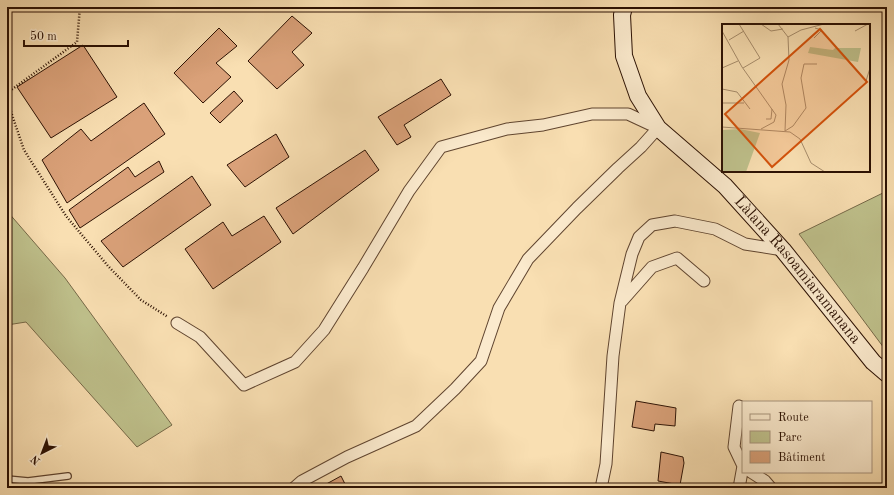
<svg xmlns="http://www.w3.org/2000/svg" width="894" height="495" font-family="'Old Standard TT',serif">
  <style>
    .green { fill: #bfc18c; stroke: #766948 }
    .building { fill: #daa179; stroke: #2c1103 }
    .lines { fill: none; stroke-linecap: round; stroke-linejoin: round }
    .service-casing { stroke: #5f442f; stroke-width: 8 }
    .minor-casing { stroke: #5f442f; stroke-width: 13 }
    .secondary-casing { stroke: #2c1103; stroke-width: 18 }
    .path { stroke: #2c1103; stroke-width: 2.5; stroke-dasharray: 1 2; stroke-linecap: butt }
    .service { stroke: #fbeacd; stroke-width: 5.5 }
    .minor { stroke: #fbeacd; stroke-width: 11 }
    .secondary { stroke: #fbeacd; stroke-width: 16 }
    .labels { text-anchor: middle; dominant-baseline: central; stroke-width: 3; stroke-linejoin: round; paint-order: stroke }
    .street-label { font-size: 16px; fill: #2c1103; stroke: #fbeacd }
    .inset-road { fill: none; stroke: #a78d6c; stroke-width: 1 }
    .view { fill: #d5520b; fill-opacity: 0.15; stroke: #d5520b; stroke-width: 2 }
    .inset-edge { fill: none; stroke: #2c1103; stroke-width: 2 }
  </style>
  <rect width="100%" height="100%" fill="#f9dfb2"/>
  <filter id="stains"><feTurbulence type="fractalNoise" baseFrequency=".005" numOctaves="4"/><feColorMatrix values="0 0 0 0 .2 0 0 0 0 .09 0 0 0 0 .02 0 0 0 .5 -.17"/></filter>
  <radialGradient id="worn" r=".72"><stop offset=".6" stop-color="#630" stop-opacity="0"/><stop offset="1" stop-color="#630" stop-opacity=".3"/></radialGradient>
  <path class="green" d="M887,191V352L799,234Z
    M7,211L65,278L172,425L137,447L26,322L7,325Z"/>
  <path class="building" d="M292,16L312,33L292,52L304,65L277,89L248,61Z
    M219,28L237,46L216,63L231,77L203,103L174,73Z
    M83,45L117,97L51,138L17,87Z
    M441,79L451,95L404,125L411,137L397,145L378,117Z
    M234,91L243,101L220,123L210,113Z
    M144,103L165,134L67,203L42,160L81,129L91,141Z
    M276,134L289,157L245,187L227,165Z
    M365,150L379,170L293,234L276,208Z
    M159,161L164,172L80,228L69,210L128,167L135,177Z
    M192,176L211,205L123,267L101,241Z
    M264,216L281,242L213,289L185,249L223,222L232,236Z
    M636,401L676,408L675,426L655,424L654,431L632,427Z
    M661,452L683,457L684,463L680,485L658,481Z
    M341,476L347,488H319Z"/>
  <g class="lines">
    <g class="service-casing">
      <path id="service" d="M7,479L28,481L68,476"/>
    </g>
    <g class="minor-casing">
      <path id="minor" d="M622,301L652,267L677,258L704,281
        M177,323L200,337L244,385L295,362L324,330L363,268L409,191L441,147L507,129L543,125L592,114H628L658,128L641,147L618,168L577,208L528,259L499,308L481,361L455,389L416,426L347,457L302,481L294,488
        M739,406L734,447L743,466L739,488
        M751,472L765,481L771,488
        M601,488L606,464L613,356L620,303L632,254L639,237L652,225L675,221L715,229L745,244L783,250"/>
    </g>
    <g class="secondary-casing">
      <g id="secondary">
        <path id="s1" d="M624,7L622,15L624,56L638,96L658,128L725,186L783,250L873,362L887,374"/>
      </g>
    </g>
    <path class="path" d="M7,93L77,42L80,7
      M7,100L24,150L66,216L108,266L141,300L168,317"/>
    <use href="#service" class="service"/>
    <use href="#minor" class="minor"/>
    <use href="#secondary" class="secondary"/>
  </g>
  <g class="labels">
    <g class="street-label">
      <text stroke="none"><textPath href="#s1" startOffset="329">Làlana Rasoamiaramanana</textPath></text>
    </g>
  </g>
  <g transform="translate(722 24)">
    <rect width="148" height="148" fill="#f9dfb2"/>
    <path d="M88,23L111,26L113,24H139L136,38L86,29ZM18,105L38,109L24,148H0V106Z" fill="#bfc18c"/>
    <path class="inset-road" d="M17,0L38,34L21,44M39,0L49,7L61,5M56,0L66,13M0,7L20,43L54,91L52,98L39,105M133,7L146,0M92,14L100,6L93,4M7,16L22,7M95,40H82L79,54L84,84L71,102L63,107L64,81L60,60L67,36L66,13L79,6L102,0M0,44L16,37M144,57L148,44M0,65L15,68L28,85M0,79H22M44,95H49L50,85M0,103L68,108L78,115L89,139L103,148"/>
    <path class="view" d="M98,5L145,58L50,143L3,90Z"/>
    <rect width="148" height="148" class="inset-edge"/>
  </g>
  <rect width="894" height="495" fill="none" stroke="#f9dfb2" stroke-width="24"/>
  <rect x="8" y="8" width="878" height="479" fill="none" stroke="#2c1103" stroke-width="2"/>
  <rect x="12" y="12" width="870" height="471" fill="none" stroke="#2c1103"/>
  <rect x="742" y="401" width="130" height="72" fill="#fbeacd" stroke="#a8937c"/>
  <rect x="750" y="414" width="20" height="6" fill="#fbeacd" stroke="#a8937c"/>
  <text x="778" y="421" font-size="12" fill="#2c1103">Route</text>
  <rect x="750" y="431" width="20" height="12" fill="#bfc18c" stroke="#a8937c"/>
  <text x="778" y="441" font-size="12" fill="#2c1103">Parc</text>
  <rect x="750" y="451" width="20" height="12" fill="#daa179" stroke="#a8937c"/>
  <text x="778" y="461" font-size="12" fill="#2c1103">Bâtiment</text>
  <g transform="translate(42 453) rotate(222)" stroke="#fbeacd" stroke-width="3" paint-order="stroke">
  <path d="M0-3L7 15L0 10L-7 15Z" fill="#2c1103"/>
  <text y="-6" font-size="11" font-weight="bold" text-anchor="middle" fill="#2c1103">N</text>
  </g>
  <path d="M24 40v6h104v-6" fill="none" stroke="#2c1103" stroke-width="2"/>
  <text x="30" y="40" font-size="12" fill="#2c1103" stroke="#fbeacd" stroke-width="3" paint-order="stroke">50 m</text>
  <rect width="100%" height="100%" filter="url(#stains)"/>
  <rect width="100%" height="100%" fill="url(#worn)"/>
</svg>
